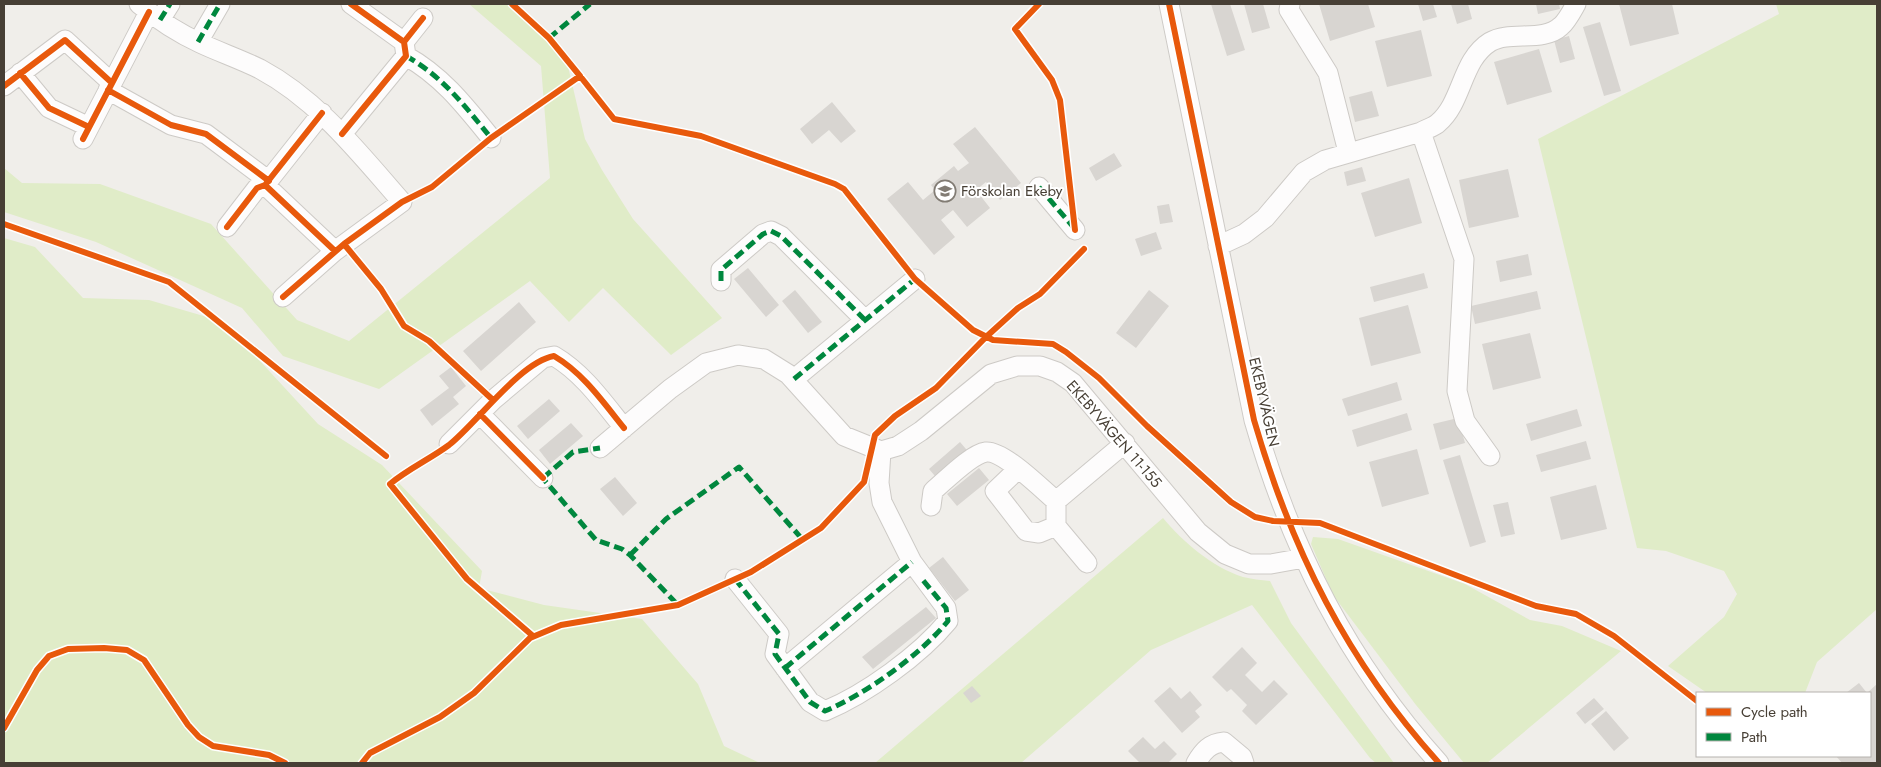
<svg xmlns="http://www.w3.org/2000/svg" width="1881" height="767" font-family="Jost,sans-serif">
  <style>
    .green { fill: #e0ecc8 }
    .building { fill: #d8d5d1 }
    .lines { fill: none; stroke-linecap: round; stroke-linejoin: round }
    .minor-casing { stroke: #cdcac6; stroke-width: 21 }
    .minor { stroke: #fdfcfc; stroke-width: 19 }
    .quiet { stroke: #00873e; stroke-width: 5; stroke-dasharray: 10 5; stroke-linecap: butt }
    .cycleway-casing { stroke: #fff; stroke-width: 9 }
    .cycleway { stroke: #e8590c; stroke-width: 6 }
    .labels { text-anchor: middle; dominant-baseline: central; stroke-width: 4; stroke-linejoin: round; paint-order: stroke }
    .poi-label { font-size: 15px; fill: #473f35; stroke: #fff; text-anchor: start }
    .street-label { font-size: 15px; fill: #473f35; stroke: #fff }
  </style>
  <rect width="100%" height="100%" fill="#f0eeea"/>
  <path class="green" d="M469,4H510L567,62L585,139L602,170L633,219L722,318L671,355L603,288L569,322L530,281L379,389L283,356L242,308L96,242L4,212V168L22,183L100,184L211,224L297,320L349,341L550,178L541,66Z
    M1776,4H1877V609L1817,662L1805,693H1707L1668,666L1724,617L1737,594L1724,571L1666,551L1637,548L1538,139L1779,14Z
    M4,238L35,247L83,298L149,300L224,322L318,424L382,465L482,571L479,588L544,605L642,619L698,684L724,746L760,763H4Z
    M1163,518C1183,542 1212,567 1243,577C1251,579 1261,580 1270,581L1291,623L1394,763H1376L1370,758L1252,605L1151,650L1021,763H875Z
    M1313,537L1338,539L1465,584L1530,620L1562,626L1621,651L1487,763H1464L1416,705L1333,595L1311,544Z"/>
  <path class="building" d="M1211,4H1230L1245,50L1227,56Z
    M1244,4H1263L1270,28L1252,33Z
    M1319,4H1368L1375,27L1330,41Z
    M1418,4H1433L1437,17L1423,21Z
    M1451,4H1468L1472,19L1457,24Z
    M1536,4H1559L1560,9L1538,14Z
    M1619,4H1672L1679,34L1630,46Z
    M1600,22L1621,91L1604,96L1583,27Z
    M1421,30L1432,76L1387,87L1375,41Z
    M1569,36L1575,59L1560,63L1554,40Z
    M1539,49L1552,92L1507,105L1494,62Z
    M1372,91L1379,116L1355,122L1349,97Z
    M832,102L856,131L841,143L829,130L812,144L800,129Z
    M975,127L1021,183L1000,200L986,182L976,190L990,208L967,227L953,210L941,220L955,237L934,255L887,199L908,182L923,200L935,190L931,185L954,166L958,171L969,163L953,144Z
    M1114,153L1122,166L1096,181L1089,168Z
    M1362,167L1366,181L1347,186L1344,172Z
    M1508,169L1519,217L1469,228L1459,180Z
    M1409,178L1422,223L1375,237L1361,193Z
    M1169,204L1173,222L1160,224L1157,206Z
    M1156,232L1162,249L1141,256L1135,239Z
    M1528,254L1532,275L1500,282L1496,261Z
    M748,268L779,305L766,317L734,279Z
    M1424,273L1428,288L1374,302L1370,287Z
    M795,290L822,322L808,333L782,301Z
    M1149,290L1169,306L1136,348L1116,333Z
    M1537,291L1541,309L1475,324L1471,306Z
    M519,302L536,322L481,371L463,351Z
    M1408,305L1421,353L1371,366L1359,318Z
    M1530,333L1541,378L1493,390L1482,344Z
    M451,367L466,386L453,397L459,404L432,426L420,410L449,388L439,376Z
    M1397,382L1402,400L1348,416L1342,399Z
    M549,399L560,411L528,439L517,426Z
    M1577,409L1582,426L1531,441L1526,424Z
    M1407,413L1412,430L1357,447L1352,430Z
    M1458,418L1465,443L1440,450L1433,424Z
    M571,423L583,436L550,464L539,450Z
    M1586,441L1591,459L1541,472L1536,455Z
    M960,442L971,455L940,482L929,469Z
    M1417,449L1429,494L1382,507L1369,462Z
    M1460,455L1486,542L1470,547L1443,460Z
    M979,468L989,480L957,506L947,494Z
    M615,477L637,503L623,516L600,489Z
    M1596,485L1607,529L1561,540L1550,497Z
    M1508,502L1515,534L1501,537L1493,505Z
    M943,557L969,590L955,601L929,568Z
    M926,607L936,618L873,669L862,657Z
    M1242,647L1257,663L1245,675L1262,692L1274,680L1288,694L1256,725L1242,711L1247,705L1231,689L1227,692L1212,677Z
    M1859,683L1867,693L1877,684V763H1842L1836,756H1870V693H1846Z
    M972,686L981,696L971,703L963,693Z
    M1170,687L1181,699L1190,691L1202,705L1195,711L1200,717L1182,733L1154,701Z
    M1594,698L1604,709L1585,724L1576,713Z
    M1606,711L1629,738L1614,751L1591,724Z
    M1143,737L1155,749L1164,741L1177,754L1169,762L1170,763H1140L1128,751Z"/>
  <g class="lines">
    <g class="minor-casing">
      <path id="minor" d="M139,4C157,19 178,33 200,43C219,52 240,59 260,69C318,100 359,153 402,202L335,251L283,297
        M351,4L404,42
        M1169,4L1254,420C1292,551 1347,661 1439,763
        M1290,4L1289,10L1328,73L1348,152
        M160,20L170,4
        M198,42L220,4
        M406,56C442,76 465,106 491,138
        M20,73L49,108L89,127
        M4,86L65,40L112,83
        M108,90L171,125L206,134L269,181
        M1421,132C1426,129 1434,127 1438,123C1463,102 1461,60 1490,42C1510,30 1543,43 1561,26C1567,21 1572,11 1576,4
        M342,134L406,56L404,42L423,18
        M83,139L149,12
        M265,185L335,251
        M1039,187L1075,230
        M227,227L257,188L265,185L322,113
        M1218,246L1244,234L1265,218L1304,172L1325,160L1421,132L1464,259L1457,391L1465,421L1490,456
        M721,281V270L763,234L771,231L781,236L864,319
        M794,379L915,279
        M480,414L543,478
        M449,444L493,400L543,358L554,356C583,373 603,402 624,428
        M600,448L670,389L706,363L738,355L764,359L788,374L844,436L881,451L898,446L921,431L991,374L1017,366H1040L1057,372L1073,383L1198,532L1225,554L1249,564H1271L1304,558
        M1018,469L995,491L1026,531L1039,533L1056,526
        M1056,501L1125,443
        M931,506L933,491C945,481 971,454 986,452C1003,450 1043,490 1056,501V526L1087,563
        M735,579L779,634L775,654L810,702L825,711C866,694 920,655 948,621L946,608L912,562L882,502L879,483L881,451
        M785,668L912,562
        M1196,763C1203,751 1210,743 1224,742L1242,757L1244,763"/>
    </g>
    <use href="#minor" class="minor"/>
    <path class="quiet" d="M160,20L170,4
      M549,38L590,4
      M198,42L220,4
      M406,56C442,76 465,106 491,138
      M1039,187L1074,228
      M721,281V270L763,234L771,231L781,236L864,319
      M794,379L915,279
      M540,475L596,540L622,549L630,555L678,605
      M543,478L573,452L600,448
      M630,555L666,519L739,467L803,540
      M735,579L779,634L775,654L810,702L825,711C866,694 920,655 948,621L946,608L922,579
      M785,668L912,562"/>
    <g class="cycleway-casing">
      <path id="cycleway" d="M351,4L404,42
        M512,4L549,38L580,76
        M1039,4L1015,29L1052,80L1060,100L1075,230
        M1169,4L1254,420C1292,551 1347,661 1439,763
        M20,73L49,108L89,127
        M4,86L65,40L112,83
        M108,90L171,125L206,134L269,181
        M342,134L406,56L404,42L423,18
        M83,139L149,12
        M265,185L335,251
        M4,224L169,282L386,456
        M227,227L257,188L265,185L322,113
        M344,244L381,289L404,326L429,341L493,400
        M283,297L344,244L402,202L432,187L491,138L580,76L614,119L701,136L835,184L844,189L915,279L973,330L993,340L1053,344L1066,352L1099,378L1147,426L1231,502L1255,517L1273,521L1320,523L1536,606L1576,614L1614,636L1697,701
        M480,414L543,478
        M533,636L467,579L390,484C408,469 430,459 449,445C477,423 520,362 554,356C583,373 603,402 624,428
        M4,728L37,670L49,656L68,649L104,648L127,650L144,660L188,725L199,737L213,746L269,755L285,763
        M362,763L370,753L440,717L474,693L530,638L561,625L678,605L751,572L821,528L864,482L875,435L895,416L936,388L986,337L1018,308L1040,294L1084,249"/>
    </g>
    <use href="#cycleway" class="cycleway"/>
  </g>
  <defs>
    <g id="school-ring" transform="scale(1.125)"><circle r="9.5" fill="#fff" stroke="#827c74" stroke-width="1.5"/><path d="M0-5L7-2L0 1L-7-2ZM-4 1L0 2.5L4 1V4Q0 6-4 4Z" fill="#827c74"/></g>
  </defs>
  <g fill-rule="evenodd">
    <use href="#school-ring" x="945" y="191"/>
  </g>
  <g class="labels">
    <g class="poi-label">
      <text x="961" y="191">Förskolan Ekeby</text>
    </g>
    <g class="street-label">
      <text transform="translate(1264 402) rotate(77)">EKEBYVÄGEN</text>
      <text transform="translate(1114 434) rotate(49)">EKEBYVÄGEN 11-155</text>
    </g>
  </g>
  <rect width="1881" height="767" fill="none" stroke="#473f35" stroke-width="10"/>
  <rect x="1696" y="692" width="175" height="65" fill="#ffffff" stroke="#b5b2ae"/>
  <rect x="1706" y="708" width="25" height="8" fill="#e8590c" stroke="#b5b2ae"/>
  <text x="1741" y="717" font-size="15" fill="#473f35">Cycle path</text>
  <rect x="1706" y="733" width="25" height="8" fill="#00873e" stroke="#b5b2ae"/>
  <text x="1741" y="742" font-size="15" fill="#473f35">Path</text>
</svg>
